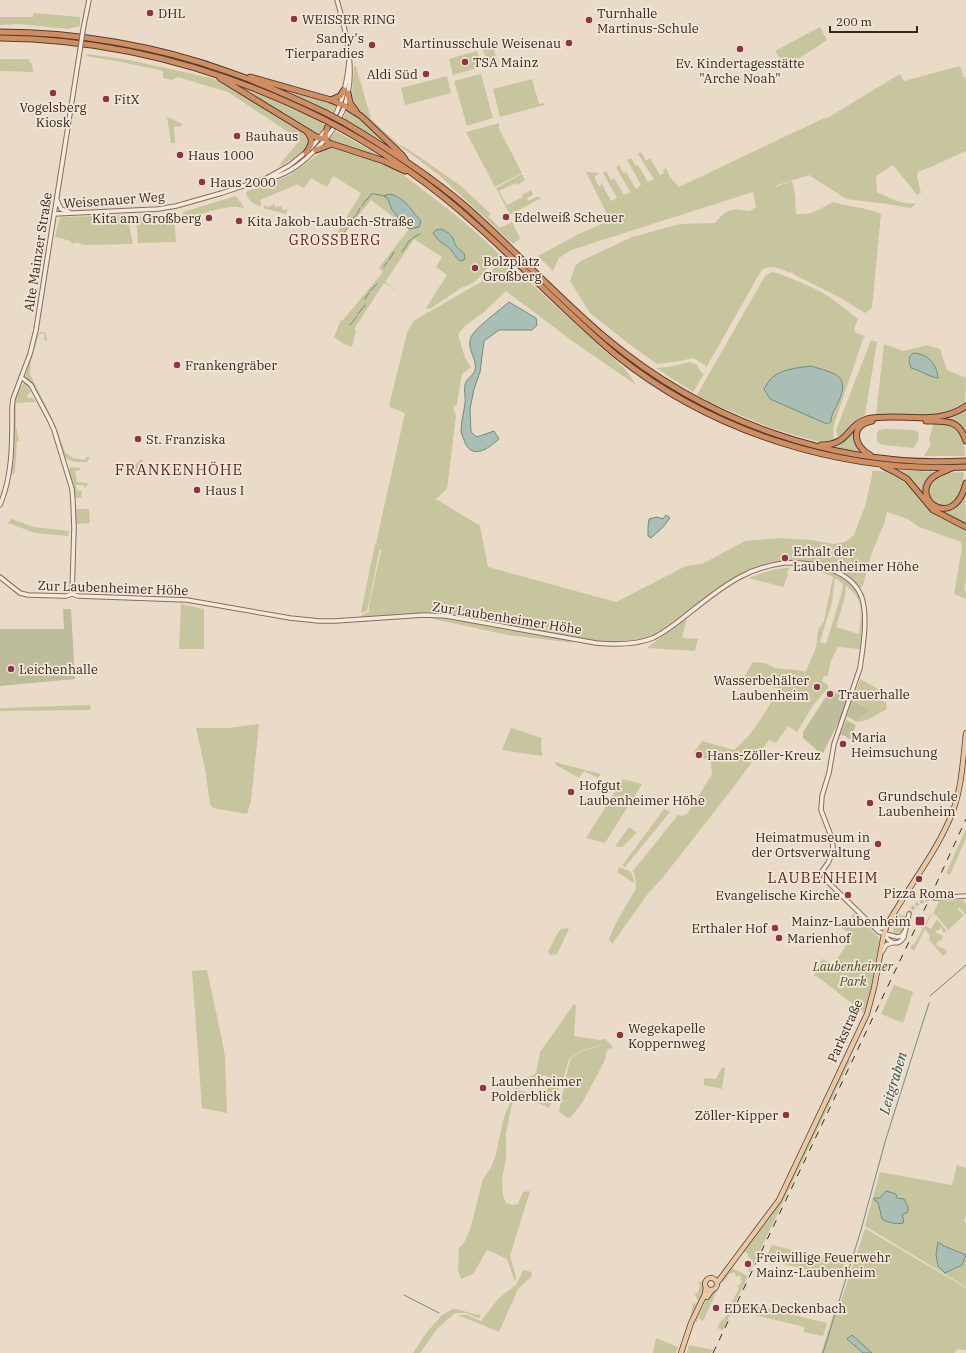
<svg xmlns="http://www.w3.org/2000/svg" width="966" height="1353" font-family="'IBM Plex Serif',serif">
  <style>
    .green { fill: #c7c59d; fill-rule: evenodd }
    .cemetery { fill: #bdbc9b }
    .water { fill: #a9bfb5; stroke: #708c81 }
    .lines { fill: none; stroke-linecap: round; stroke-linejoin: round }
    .stream { stroke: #708c81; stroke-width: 1 }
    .minor-tunnel { stroke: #c6b7a7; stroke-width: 3.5; stroke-dasharray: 3.5 2; stroke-linecap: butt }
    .minor-casing { stroke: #846d5f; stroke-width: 5.5 }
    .major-casing { stroke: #533c33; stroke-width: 6 }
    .highway-casing { stroke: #533c33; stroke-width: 7 }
    .minor { stroke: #f5e9db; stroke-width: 3.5 }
    .major { stroke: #e9c9a5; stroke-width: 4.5 }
    .highway { stroke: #d08e63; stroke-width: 5 }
    .rail { stroke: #362821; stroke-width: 1; stroke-dasharray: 7 7; stroke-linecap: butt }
    .minor-bridge-casing { stroke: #846d5f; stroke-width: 5.5; stroke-linecap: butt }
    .highway-bridge-casing { stroke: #533c33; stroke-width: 7; stroke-linecap: butt }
    .minor-bridge { stroke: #f5e9db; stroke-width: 3.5 }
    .highway-bridge { stroke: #d08e63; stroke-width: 5 }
    .poi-dot { fill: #8d3544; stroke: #f2e6d7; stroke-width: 1.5 }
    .labels { text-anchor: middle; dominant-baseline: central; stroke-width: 3.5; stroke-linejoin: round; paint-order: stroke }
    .poi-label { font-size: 13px; fill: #362821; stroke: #f2e6d7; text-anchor: start }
    .street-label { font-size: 13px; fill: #362821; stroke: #f2e6d7 }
    .park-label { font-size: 13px; font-style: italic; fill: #4d502a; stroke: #f2e6d7 }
    .neighbourhood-label { font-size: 14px; letter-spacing: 1px; fill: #5e2825; stroke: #f2e6d7 }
    .water-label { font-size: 14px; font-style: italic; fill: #32544d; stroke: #f2e6d7 }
    .quarter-label { font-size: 15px; letter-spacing: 1px; fill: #5e2825; stroke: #f2e6d7 }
  </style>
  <rect width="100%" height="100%" fill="#eadbc8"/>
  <path class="green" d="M33,13L80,17V26L68,29L20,24L0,25V17H33Z
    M820,27L827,40L786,67L775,51Z
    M493,46L498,64L488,67L483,49Z
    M477,51L482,67L453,75L449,59Z
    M87,54L129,60L211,78L226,85L308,134L310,141C304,153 292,159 281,166L280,164L300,140L228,92L178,77L172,80L163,78V71L122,62L86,56Z
    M0,59H28L32,64L33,72L0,71Z
    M356,66L371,119L399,145L405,147L461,186L491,214L488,216L500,228L512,222L520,238L517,242L516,241L513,244L440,176L410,153L397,145L353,104H354L352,94L354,67Z
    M960,66L964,78L966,77V151L933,166L918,172L917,177L921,193L917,195L893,165L876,176L877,192C888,197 904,206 916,203L911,208L887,204L846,199L809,175L775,186L776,187L792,181L795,195L796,214C814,215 818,209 833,202C849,207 866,207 881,214L872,308L865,313L841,298L795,275L792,272L790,273C783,270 771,264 763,269C761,271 759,275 757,278L706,368L705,365L693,358L680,361L657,364L629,344L590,313L570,281L575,266L581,261L632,237L680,224L715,223C727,208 732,208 750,211L756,207L753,192L571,250L559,258L553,271L538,256L577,235L610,220L585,170L587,172L600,173L594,177L599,186L602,184L611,201L617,198L603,173L606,171L611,180L614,178L624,195L630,192L616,167L619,165L623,173L626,172L636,189L641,185L627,160L631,158L636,166L638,165L648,182L654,179L638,154L641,152L646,161L650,158L660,175L664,173L663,170L666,168L670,177L679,187L822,119L829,117L900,74L904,81Z
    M481,74L493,118L467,126L454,81Z
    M447,76L451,93L405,105L401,88Z
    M532,79L539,104L544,103V105L500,117L493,89Z
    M234,84L280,102L321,122L325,126L320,134L317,135Z
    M280,88L335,103L336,106L333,112Z
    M348,109L351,110L389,145L343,118Z
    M167,117L183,124L181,126L174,127L175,143H171Z
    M499,123V129L522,173L495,187L466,132Z
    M336,131L382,157V158L331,142L330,138Z
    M330,146L381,161C399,170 415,184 431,196C456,215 479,234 501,256L497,262L490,265L481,276L473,283L461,288L430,309L426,308L447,275L436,267L442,257L414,239L385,282L399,292L384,283L354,329L356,330L352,347L344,344L334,337L341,320L342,321L383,272L379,268L409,229L371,200L341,237L336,235L361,193L333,176L327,187L311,178L304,188L300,186L298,184L260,200L261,204L260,207C254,204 248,200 246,194L247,191L290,175Z
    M522,174L525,180L517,185L516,183L499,191L507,205L523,197L522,195L531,190L533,195L527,198L528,201L536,197H540L541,198L510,215L496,188Z
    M236,196L245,209C236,203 204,212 195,217L193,216H188L184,219L183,224L181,222L183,212Z
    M278,199L283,210L288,209L286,214L263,208L266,205L267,207L273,205V201L275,207L281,206Z
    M127,215L133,244L85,245L76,242L74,244L67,240L55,237L59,220L61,217L98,216V217L99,216Z
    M174,215L176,242L138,243L136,217Z
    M505,260L626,370L636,385L571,340L506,291L484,312L466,325L458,334L465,358L471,367L462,374L457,404L453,408L456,416L447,489L435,500H438L480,526L488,567L616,602L686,566L702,564L745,541L781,538L811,540L834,544L845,542L854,535L865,506L872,476V471C879,470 884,471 890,474C914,483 918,504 938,517C947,522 958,524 966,531V580L964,589L966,592V599L954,594L962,547L961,542L919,527L908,519L887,512L884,524L872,552L863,585L860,588C849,574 835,568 819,564C810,562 794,559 785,561C751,568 724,584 696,605C684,615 672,627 658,634C643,641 626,643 610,643L450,614L414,613L361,618L360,617C370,608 387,610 400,608L369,611V605L381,551L380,548L367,611L361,613L375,544L381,545L376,543L405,413L390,407L389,405L408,330L415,320L481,282L497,265Z
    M772,272L777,273C797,281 818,288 835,301C843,307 850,313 858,319L854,329L856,333L865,336L863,339L833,428L834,439L826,441H815L771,428L706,401L697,395L765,276ZM811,366L840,398L831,415V422Z
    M41,332L46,333L47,341L44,340L45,334H39L31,360L30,374L55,424L65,452L73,458L85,460L86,457H90L87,462C81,462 72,463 66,458C60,453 57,435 54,427C48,411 38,390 26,378V374L38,334Z
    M871,340L877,342L865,415L853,422L838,438L836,430Z
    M884,344L903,351L920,347L926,345L940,349L947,370L966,378L965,402C958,407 951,411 943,413C921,418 897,415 876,415ZM933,364L935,378L930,375L911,368Z
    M690,362L697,365L701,372L704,374L693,392L656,368L668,367Z
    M24,383L27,384L31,392L27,395L28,398H33L36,402L16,403V427L19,441H17L15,473H13L12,475H11C12,467 13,458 13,450C13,429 8,398 24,383Z
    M966,407V436L957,423L948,420H873L862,423L856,443L862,452L830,446L856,426L869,420L931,419Z
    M942,421L959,428L963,437L965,456H924L931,444L929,440L934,422Z
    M886,429L914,430L918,432C920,438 918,443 913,448L883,445L877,442V433L879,430Z
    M140,460H143V472L140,475L135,471L133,467Z
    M70,467L80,468V470L75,471L77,482L88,483L86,487H84V485H76L77,490L82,491L81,498H75L69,472Z
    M896,470L939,472L932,477L926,498L896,471Z
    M964,472L963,486L956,502L943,507C941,506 936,506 934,504C925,497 928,483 937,477C945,471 955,473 964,472Z
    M965,492L966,525L936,509C951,512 960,506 965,492Z
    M76,509H89L90,523L76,524Z
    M11,519L34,527L69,531L68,536L35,533L8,523Z
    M793,566C804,565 816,567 826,571C867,584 864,613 860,649L838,647L830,663L828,676H824L822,681L828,685V688L814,704L797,732L788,726L776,743L769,740L725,798L664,876L647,895L612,944L609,939L618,919L636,889L635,876L633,871L678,815L682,816L688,813L712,774L711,762L693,754L702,741L734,750C754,734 766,710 779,689L743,679L753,662L765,663L775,668L806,671L816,648L818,630L824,621L833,577L819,571ZM835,578L843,584L841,595L826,644L820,642L832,602ZM846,586C865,600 861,613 859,634L836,627L845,597Z
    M785,568H789V569L787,571L788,575L783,587L748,578L771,570Z
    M181,604L204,609V649H179Z
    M429,617C462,621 494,626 527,632C542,635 561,636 574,643L508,635L438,620Z
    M687,618L682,638L698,639L695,651L648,648V647Z
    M860,679L880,690H885L886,699L884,700L883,702H886L887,709C878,713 866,724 855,721L868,712L869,709L853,700Z
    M90,705L91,710L0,711V708Z
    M259,724L251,801L247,814L213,808L210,804L205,768L196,728H228Z
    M511,728L542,738L541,742L542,756L502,750Z
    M555,762L601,774L598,778L584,771L579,778L556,765Z
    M623,779L642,784L605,843L586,838Z
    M664,809L670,812L625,867L622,866Z
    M629,827L637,832L623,847H617L616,845Z
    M966,829V838L950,875L946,873Z
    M619,867L630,871L633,877L634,883L617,872Z
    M963,900L966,904V915L959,907L958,909L964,915L948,930L936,915L933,914L939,901Z
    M854,913L880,939L871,988L864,1013L818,977L814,976L822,959L834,964L852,936L842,928Z
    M897,914L906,916L902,931L896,934L893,932V930Z
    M930,915L935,917L931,916L926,926L931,929L937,919L947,932H943L941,927H940V930H937L935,932L943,936L941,941L939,940L936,945L941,948H944L947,952L943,956L929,940L930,936L925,929L914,951L910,948L912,944L914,945Z
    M567,928L569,929L557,954L552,955L549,954L548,952L557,934L561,929Z
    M207,970L222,1040L225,1057L227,1113L202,1108L192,971Z
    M894,985L913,992L903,1023L881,1014Z
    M574,1004L576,1005L574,1036L600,1040L605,1039L613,1047L611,1049L609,1048C606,1051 606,1056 605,1060L582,1103L571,1117L568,1118L563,1115L559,1111L568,1067L571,1058L582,1051L606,1044L582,1050L570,1058L568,1062L562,1083L557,1091L549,1108L541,1104L514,1096L513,1093L518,1090L545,1096L551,1078L544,1075C534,1082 523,1084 513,1092L520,1082L536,1073L540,1052Z
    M847,1059L850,1061L848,1065L755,1261L750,1272L748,1271L753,1260L748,1257V1254L743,1251L766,1222L777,1205Z
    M722,1067L725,1068L722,1089L704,1085V1078L716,1079Z
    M513,1096V1099L506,1133V1158L502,1180L503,1196L506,1203L512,1205L518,1204L523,1192L530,1191L510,1256L516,1277L515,1281L507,1259L487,1250L473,1274L461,1279L458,1270L459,1248L464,1243L470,1230L483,1179L490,1169L495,1158L504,1117Z
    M957,1165L966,1168V1214L964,1222L966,1223V1287L865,1226L880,1172L952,1185ZM880,1198L900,1199L903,1214L899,1224L882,1219L878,1202L874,1200ZM938,1242L944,1246L965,1255L958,1268L953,1269L936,1254L938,1249L937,1245Z
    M865,1229H866L966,1288V1350L958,1349L954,1353H872L852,1335L847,1339L863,1353H821L836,1306L839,1307Z
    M772,1245L844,1263L845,1266L842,1279L765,1259Z
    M732,1268L748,1276L723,1330L717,1328L722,1319L724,1320L727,1312L725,1311H728L729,1307L727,1306H730L739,1288L737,1285H740L742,1280L740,1279L741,1277L738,1275L737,1277L735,1276L736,1274L733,1272L732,1274L730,1273L727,1277L729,1278H727L724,1281L725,1283L722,1281Z
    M525,1270L531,1272L532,1276L518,1289L499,1332L458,1315H467L481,1321L499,1298L516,1285L523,1271Z
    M702,1281L705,1290L689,1323L693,1303L696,1304L698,1300L695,1295L696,1293H698L700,1284H698V1283Z
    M713,1290L717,1291L703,1321L699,1319L702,1311L696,1323V1320L710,1293Z
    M744,1303L827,1323L823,1336L804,1332V1327L746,1313L740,1310Z
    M453,1309C463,1309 471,1315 481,1315L479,1318H478L466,1313H455L437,1329L420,1353H413L427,1332L442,1315Z
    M656,1338L678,1347L676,1353H653Z
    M689,1345L714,1350L710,1353H687Z"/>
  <path class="cemetery" d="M63,609H71L75,679L0,686V629H64Z
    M831,689L847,700L841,717L823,753L819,752L803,738V732Z
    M852,700L869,709L868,712L855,721L847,716Z
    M846,720L856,725L850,739L847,738L846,736L840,735Z"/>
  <path class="water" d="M391,194C409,201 409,209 421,221L419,227L409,229L397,219L398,217L392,210L388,199L384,196L386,195Z
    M440,229C446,230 452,235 454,241C456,245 454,244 457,247C460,251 464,251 465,257L464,260L461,261C456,259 456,256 452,251C446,244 440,244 433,233L436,230Z
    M509,302L536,318L537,325L532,330H499L484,341L480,372L474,389L470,409L471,432L477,437L494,431L499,439C488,449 471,461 464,440C463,437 461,433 461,431C461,422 464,412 465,403C466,397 463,388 466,382C468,378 474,375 475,370C478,359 466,350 471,337C476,327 500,310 509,302Z
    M914,353C928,354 937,364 938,378C929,377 920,370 911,368C909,362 907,356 914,353Z
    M811,366C835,374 852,374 837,405C834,411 831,415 831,422L827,424L770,399L764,389C766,387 767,383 769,381C778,369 797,368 811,366Z
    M666,515L670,518L663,527L651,538L648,536V527L649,519L657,517L663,519Z
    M886,1191L896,1194L897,1198L904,1199L908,1207V1212L903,1214L902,1217L904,1219L903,1223C896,1225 887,1222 882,1219L878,1202L874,1200V1198H880Z
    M938,1242L944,1246L966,1255L962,1265L945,1273L938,1266L936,1254Z
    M852,1335L872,1353H863L847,1339Z"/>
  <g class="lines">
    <path class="stream" d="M375,194L384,196
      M367,200L371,194H374
      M362,206L366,200
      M357,214L360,208
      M352,220L356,215
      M348,228L351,222
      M343,234L347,229
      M411,240L414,237L420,234
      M402,252L410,240
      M389,260L394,252
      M384,267L387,262
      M370,291L377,284
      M365,299L369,293
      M358,314L365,305
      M350,325L357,316
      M930,996L966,965
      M404,1295L439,1313
      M823,1353L861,1230L885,1142L929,1003"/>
    <path class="minor-tunnel" d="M909,914C914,903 924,900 935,898"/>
    <g class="minor-casing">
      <path id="minor" d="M83,30L89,0
        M330,124C342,106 347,83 349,61
        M270,178C286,175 301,164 312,153C362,108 354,59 337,0
        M57,200L61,209L69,212
        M54,214L158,209L176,206L222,193L267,178L290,165L311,148L325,131
        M21,377L31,385L50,421L54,430L72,489L73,502L74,528L72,594
        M0,505C13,474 12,441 12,408L13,399L30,354L36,330L80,50
        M0,577L20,593L28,595L66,596L72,594L78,596L187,600L290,618L319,621H335L424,615L446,616L596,643C616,645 635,645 653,638C668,631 680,620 693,610C708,598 723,586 740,577C753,570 769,565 784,563C810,561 852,569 862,598C868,617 863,648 860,668L834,744L829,773L822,796L821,810L831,836L833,846L832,854L828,863L817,878L823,881L828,882
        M823,870L826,875L828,882L879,932L897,937L901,936L905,931
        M935,898L966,896
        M875,928H882L887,925
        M884,934C889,943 898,947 904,937L909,914
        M882,952L886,945L892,943"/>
    </g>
    <g class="major-casing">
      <path id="major" d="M705 1284a6 6 0 1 1 12 0a6 6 0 1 1-12 0Z
        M717,1283L779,1200L867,1014L874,988L884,934L887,925C908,887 938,851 953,811C962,786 963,759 966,733
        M707,1297L712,1290
        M681,1353L691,1323L705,1294L706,1287"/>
    </g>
    <g class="highway-casing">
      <path id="highway" d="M0,32C75,32 158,46 229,72C262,83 294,98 326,113
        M0,38C113,39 223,69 323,119
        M250,77L331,100L345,106L361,116L402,155L405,159
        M220,78L318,138L326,139L327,142L332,144L384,161L405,171
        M348,93L350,103L356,111
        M331,100L340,96L344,90
        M345,123C387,148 428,174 465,206C514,249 557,297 607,339C706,422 836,468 966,461
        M342,129C389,155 433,186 473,222C522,265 566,313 616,355C713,433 842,473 966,467
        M326,139L325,135L328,126
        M316,150L332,144
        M306,153C311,146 314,140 308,133
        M926,421C946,421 959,419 966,441
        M821,445C850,445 846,425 867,419C900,412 936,427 966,406
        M870,455C853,446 850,425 872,421
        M883,466L895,472L907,479L933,510L966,527
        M952,468C945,471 938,473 932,478C910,499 954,532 966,483"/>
    </g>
    <use href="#minor" class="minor"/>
    <use href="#major" class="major"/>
    <use href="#highway" class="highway"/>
    <path class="rail" d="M713,1353L927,904L966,819"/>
    <g class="minor-bridge-casing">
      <path id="minor-bridge" d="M80,50L83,30"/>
    </g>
    <g class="highway-bridge-casing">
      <path id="highway-bridge" d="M326,113L345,123
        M323,119L342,129"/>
    </g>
    <use href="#minor-bridge" class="minor-bridge"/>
    <use href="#highway-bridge" class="highway-bridge"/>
  </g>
  <g class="poi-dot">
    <circle cx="150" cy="13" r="4"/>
    <circle cx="294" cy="19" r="4"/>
    <circle cx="589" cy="20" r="4"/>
    <circle cx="569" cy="43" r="4"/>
    <circle cx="372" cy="45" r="4"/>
    <circle cx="740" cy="49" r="4"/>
    <circle cx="465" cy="62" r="4"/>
    <circle cx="426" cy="74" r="4"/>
    <circle cx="53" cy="93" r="4"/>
    <circle cx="106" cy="99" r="4"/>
    <circle cx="237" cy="136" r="4"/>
    <circle cx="180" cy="155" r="4"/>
    <circle cx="202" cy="182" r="4"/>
    <circle cx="506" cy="217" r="4"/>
    <circle cx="209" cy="218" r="4"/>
    <circle cx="239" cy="221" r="4"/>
    <circle cx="475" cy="268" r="4"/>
    <circle cx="177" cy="365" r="4"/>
    <circle cx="138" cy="439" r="4"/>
    <circle cx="197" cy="490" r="4"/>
    <circle cx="785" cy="558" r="4"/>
    <circle cx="11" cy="669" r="4"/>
    <circle cx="817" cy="687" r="4"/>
    <circle cx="830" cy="694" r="4"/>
    <circle cx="843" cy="744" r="4"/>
    <circle cx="699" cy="755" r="4"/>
    <circle cx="571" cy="792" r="4"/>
    <circle cx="870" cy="803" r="4"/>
    <circle cx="878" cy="844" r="4"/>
    <circle cx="919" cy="879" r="4"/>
    <circle cx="848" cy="895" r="4"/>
    <rect x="915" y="916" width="10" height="10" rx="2"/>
    <circle cx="775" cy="928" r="4"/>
    <circle cx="779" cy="938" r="4"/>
    <circle cx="620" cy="1035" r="4"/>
    <circle cx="483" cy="1088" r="4"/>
    <circle cx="786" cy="1115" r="4"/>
    <circle cx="748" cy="1264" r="4"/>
    <circle cx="716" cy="1308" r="4"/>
  </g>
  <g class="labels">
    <g class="poi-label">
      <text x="158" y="13">DHL</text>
      <text x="597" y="13">Turnhalle<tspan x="597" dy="15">Martinus-Schule</tspan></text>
      <text x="302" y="19">WEISSER RING</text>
      <text x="364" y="38" text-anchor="end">Sandy's<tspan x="364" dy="15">Tierparadies</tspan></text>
      <text x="561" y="43" text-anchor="end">Martinusschule Weisenau</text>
      <text x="473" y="62">TSA Mainz</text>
      <text x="740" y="63" text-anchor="middle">Ev. Kindertagesstätte<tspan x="740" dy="15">"Arche Noah"</tspan></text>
      <text x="418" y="74" text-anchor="end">Aldi Süd</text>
      <text x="114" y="99">FitX</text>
      <text x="53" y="107" text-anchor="middle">Vogelsberg<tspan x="53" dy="15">Kiosk</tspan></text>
      <text x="245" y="136">Bauhaus</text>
      <text x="188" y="155">Haus 1000</text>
      <text x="210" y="182">Haus 2000</text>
      <text x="514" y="217">Edelweiß Scheuer</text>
      <text x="201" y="218" text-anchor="end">Kita am Großberg</text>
      <text x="247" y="221">Kita Jakob-Laubach-Straße</text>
      <text x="483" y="261">Bolzplatz<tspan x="483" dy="15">Großberg</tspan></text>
      <text x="185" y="365">Frankengräber</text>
      <text x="146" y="439">St. Franziska</text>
      <text x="205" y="490">Haus I</text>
      <text x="793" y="551">Erhalt der<tspan x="793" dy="15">Laubenheimer Höhe</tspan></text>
      <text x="19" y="669">Leichenhalle</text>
      <text x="809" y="680" text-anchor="end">Wasserbehälter<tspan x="809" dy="15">Laubenheim</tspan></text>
      <text x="838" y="694">Trauerhalle</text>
      <text x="851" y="737">Maria<tspan x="851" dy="15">Heimsuchung</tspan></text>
      <text x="707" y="755">Hans-Zöller-Kreuz</text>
      <text x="579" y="785">Hofgut<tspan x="579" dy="15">Laubenheimer Höhe</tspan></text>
      <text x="878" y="796">Grundschule<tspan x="878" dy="15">Laubenheim</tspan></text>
      <text x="870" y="837" text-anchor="end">Heimatmuseum in<tspan x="870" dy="15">der Ortsverwaltung</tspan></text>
      <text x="919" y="893" text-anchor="middle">Pizza Roma</text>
      <text x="840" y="895" text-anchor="end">Evangelische Kirche</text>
      <text x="911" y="921" text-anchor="end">Mainz-Laubenheim</text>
      <text x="767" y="928" text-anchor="end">Erthaler Hof</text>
      <text x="787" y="938">Marienhof</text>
      <text x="628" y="1028">Wegekapelle<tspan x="628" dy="15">Koppernweg</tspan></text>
      <text x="491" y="1081">Laubenheimer<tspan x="491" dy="15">Polderblick</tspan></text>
      <text x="778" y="1115" text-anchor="end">Zöller-Kipper</text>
      <text x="756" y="1257">Freiwillige Feuerwehr<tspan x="756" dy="15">Mainz-Laubenheim</tspan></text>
      <text x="724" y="1308">EDEKA Deckenbach</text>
    </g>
    <g class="street-label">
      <text transform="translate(114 200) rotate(-4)">Weisenauer Weg</text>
      <text transform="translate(38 252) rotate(-81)">Alte Mainzer Straße</text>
      <text transform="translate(113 588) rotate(2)">Zur Laubenheimer Höhe</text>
      <text transform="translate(507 618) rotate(9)">Zur Laubenheimer Höhe</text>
      <text transform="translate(845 1031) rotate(-66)">Parkstraße</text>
    </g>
    <g class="park-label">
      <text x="853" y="966">Laubenheimer<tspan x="853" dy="15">Park</tspan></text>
    </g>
    <g class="neighbourhood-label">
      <text x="335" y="240">GROSSBERG</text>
    </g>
    <g class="water-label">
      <text transform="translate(893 1083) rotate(-73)">Leitgraben</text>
    </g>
    <g class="quarter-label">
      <text x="179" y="469">FRANKENHÖHE</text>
      <text x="823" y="877">LAUBENHEIM</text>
    </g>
  </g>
  <path d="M830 26v6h87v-6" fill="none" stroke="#362821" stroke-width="2"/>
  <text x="836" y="26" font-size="12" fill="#362821" stroke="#f2e6d7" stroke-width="3" paint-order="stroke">200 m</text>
</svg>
